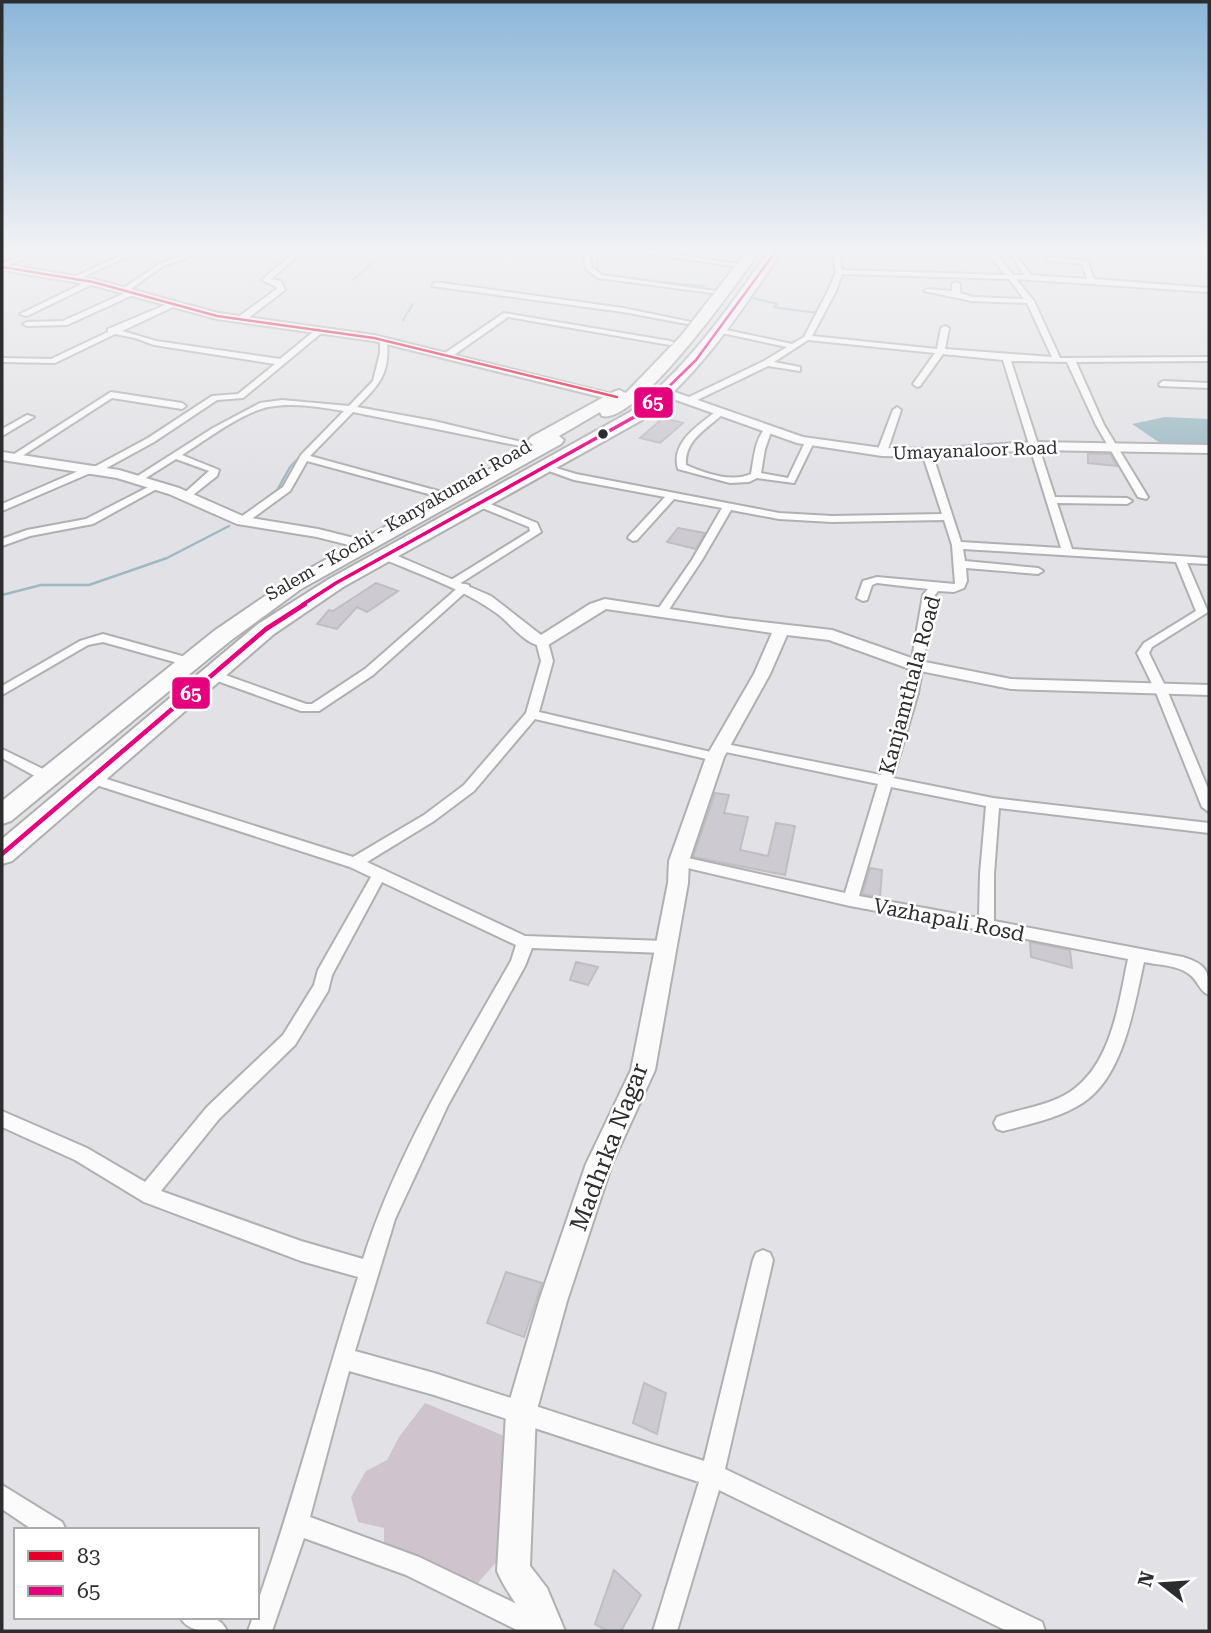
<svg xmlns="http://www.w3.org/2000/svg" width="1211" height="1633" font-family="'Roboto Serif',serif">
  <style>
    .green { fill: #cfc4cd }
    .water { fill: #9dbac3 }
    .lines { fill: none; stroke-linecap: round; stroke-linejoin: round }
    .stream-far1 { stroke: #9dbac3; stroke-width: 2 }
    .stream { stroke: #9dbac3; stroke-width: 2.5 }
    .building { fill: #cdcad2; stroke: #bfbec1; stroke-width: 2 }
    .street-casing { stroke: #b0b0b3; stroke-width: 4 }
    .secondary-casing { stroke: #b0b0b3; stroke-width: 4 }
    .highway-casing { stroke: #b0b0b3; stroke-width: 4 }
    .street { fill: #fbfbfb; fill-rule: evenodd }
    .secondary { fill: #fbfbfb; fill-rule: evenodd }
    .highway { fill: #fbfbfb; fill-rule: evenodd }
    .bus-1-casing { stroke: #fff; stroke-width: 5 }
    .bus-2-far2-casing { stroke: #fff; stroke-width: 5 }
    .bus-2-far1-casing { stroke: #fff; stroke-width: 7 }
    .bus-2-casing { stroke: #fff; stroke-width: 9 }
    .bus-1 { stroke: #e4002b; stroke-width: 2.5 }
    .bus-2-far2 { stroke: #e5007d; stroke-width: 2.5 }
    .bus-2-far1 { stroke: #e5007d; stroke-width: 3.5 }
    .bus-2 { stroke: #e5007d; stroke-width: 4.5 }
    .bus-dot { fill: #2c2d2f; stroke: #fff; stroke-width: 2.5 }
    .labels { text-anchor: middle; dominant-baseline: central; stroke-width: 5; stroke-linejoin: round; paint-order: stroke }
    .far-street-label { font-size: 18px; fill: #2c2d2f; stroke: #fff }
    .street-label { font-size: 21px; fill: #2c2d2f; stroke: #fff }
    .near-street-label { font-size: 24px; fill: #2c2d2f; stroke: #fff }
    .line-badge { stroke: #fff; stroke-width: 2.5 }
    .badge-label { font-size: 19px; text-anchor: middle; font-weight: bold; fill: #fff }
  </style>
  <rect width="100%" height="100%" fill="#e2e2e6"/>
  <path class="green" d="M425,1403L512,1439L504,1553L477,1584L384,1542V1528L358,1522L351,1497L366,1471L387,1460L399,1437Z"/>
  <path class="water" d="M1165,417L1209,419V447H1166L1132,424Z"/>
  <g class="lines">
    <path class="stream-far1" d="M595,251L598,269L603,276L704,286
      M353,280L382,254L381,251
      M749,297L777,304L774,307L779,308L818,313
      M825,297L835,270L831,251
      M403,320L413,304
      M350,405L375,377"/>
    <path class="stream" d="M274,496L290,467L313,443
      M2,595L41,585H89L167,558L229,526"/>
  </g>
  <path class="building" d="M663,418L683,423L660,443L640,438Z
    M1088,454H1110L1117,466L1088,463Z
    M678,528L705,533L696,549L667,542Z
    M376,583L398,591L367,612L357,607L337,629L317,624L329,610L333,611Z
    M715,793L729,795L724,813L748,817L740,850L768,856L776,823L795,826L785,875L693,857Z
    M870,868L882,870L880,897L862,894Z
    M1030,942L1070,950L1072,968L1031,957Z
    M576,962L598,967L588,985L570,980Z
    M506,1272L542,1283L524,1337L487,1323Z
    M644,1383L666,1393L657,1434L633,1423Z
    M614,1570L641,1595L621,1631H607L595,1624Z"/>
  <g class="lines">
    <g class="street-casing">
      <path id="street" d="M30,251H40L2,268V264Z
        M130,251H140L78,279L72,278Z
        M193,251H204L163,266L128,291L135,290V294L67,325L27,326L23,324L27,322L63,321L127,292L121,290L159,264Z
        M295,251H303L271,279L281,281L285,290L243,322H237V318L278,288L262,280Z
        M583,251H589L592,268L602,275L716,291L712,293L598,278L586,269Z
        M631,251H653L737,264L734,266Z
        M833,251H839L842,270L1005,275L987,251H994L1013,275H1024L1012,256L1015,254L1031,275L1087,279L1082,264L1046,260L1048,257L1087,261L1094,279L1209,288V292L1016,279L1034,301L1060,358L1209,357V361L1076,362L1104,425L1148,497L1146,499L1138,497L1096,425L1067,362L1011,361L1055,497L1127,498L1132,501L1127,504L1057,503L1072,549L1209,558V564L1187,563L1208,612L1152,647L1149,653L1167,690L1209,791V812L1202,807L1155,690L1137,653L1144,643L1196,611L1176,562L963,549L965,561L1038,568L1043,571L1038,574L966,568L967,581L964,588L954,592L938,591L935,595L918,693L893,778L993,798L1209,823V833L999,808L994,874V921L1183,957C1206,964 1210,971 1209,995C1199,991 1198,980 1189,974C1177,965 1158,965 1144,962C1134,1006 1124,1075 1084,1102C1060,1118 1030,1124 1003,1131L997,1129L994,1123L997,1117C1019,1109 1042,1107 1063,1096C1111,1071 1118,1006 1128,959L991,932L986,934L980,930L850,906L679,866L674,865L672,861L674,857L679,856L845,893L878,784L721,751L714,747L721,743L881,775L906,693L923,595L928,589L877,583L872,585L867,600L863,601L857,598L863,581L877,577L955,584L952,545L944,520L832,522L779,519L731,510L702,560L666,614L662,615L656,612L692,560L722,508L674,499L637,540L633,541L628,538L629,536L665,497L574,480L538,467L543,464L576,474L779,513L832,516L942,514L922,453L927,450L932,453L961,542L1061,548L1003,360L943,354L920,386L917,387L913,384L935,353L808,340L774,362L800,367V371L768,366L691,403H685V399L764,361L787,347L717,332V328L792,344L804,337L828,291L836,272ZM842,274L1009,279L1024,299L973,297L960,293V284L956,282L952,284V291L928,289L924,291L972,301L1027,303L1052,357L945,349L949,328L945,326L941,328L937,349L812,336L836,291ZM891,787L986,806L980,874L979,918L859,896Z
        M90,280L97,282L27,316L20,314Z
        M435,282L623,308L691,322L687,324L623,312L432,286Z
        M170,303L174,305L173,307L122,331L156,341L280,359L318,328L325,330L243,398L217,400L154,442L101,471H95L2,511V504L90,466H96L148,438L212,396L238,394L275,364L154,345L135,338L115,334L55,363L2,362V358L51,359L108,332V329Z
        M504,313L670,341L674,343L670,345L508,317L451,357H445V353Z
        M380,339L387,341C390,374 379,385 357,407L434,421L530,444V448L353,412L310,456L442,492V496H436L307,461L290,491L246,523H238V519L283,487L301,455L344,411C320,407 293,402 268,407C241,413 206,440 182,455L219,470L217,476L188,499L180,497L209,471L176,459L141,481L133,479L213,428L260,403L282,400L349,406L373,381L380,353Z
        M1163,381L1209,383V388L1160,386L1159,384Z
        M111,392L182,403L186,406L182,409L112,398L16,460L8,458Z
        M897,407L901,410L887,452L879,454L877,452L893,410Z
        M718,410L725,412C709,428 684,439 686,465C705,473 731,483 751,474C754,458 755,436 768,426L772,429L765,449L761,473L788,478L806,440L814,442L794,483L757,478L749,482L730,483L678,469C670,442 700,424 718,410Z
        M27,415L34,417L2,436V429Z
        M154,484L162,486L93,524L30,536L2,546V539L27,530L86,519Z
        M475,501H483L537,523L541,532L459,584H451V580L530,531L529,527L475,505Z
        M465,584L469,585V589L373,675L319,711H301L209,678L207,675L209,672H217L306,704H312L365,669L461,585Z
        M103,634L182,656L184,659L178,663L103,642L88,645L2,695V686L80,641Z
        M542,638L548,642L553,661L539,712L715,753L722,757L720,760L715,761L535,719L474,791L434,821L367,862L525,936L664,941L670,943L672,947L670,951L664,953L532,948L525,966L448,1105L395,1219L355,1351L434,1373L704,1461L753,1260L756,1253L763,1250L770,1253L773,1260L725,1469L1042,1622L1045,1631H1007L719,1490L677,1631H653L699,1482L434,1395L349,1371L310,1517L419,1557L554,1622L557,1631H519L406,1575L304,1538L272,1631H248L253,1617H257V1604C295,1496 323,1386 358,1277L301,1261L144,1202L75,1160L2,1127V1111L87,1148L145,1182L207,1107L283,1035L314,985L318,970L371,877L350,867L87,782L85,779L87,776H97L353,857L424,815L464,785L526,713L541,661L536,642ZM382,882L516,945L511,961C456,1057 397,1153 363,1259L301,1241L161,1191L219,1119L295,1045L328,991L332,975Z
        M2,749L43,769L45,772L38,776L33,775L2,758Z
        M2,1485L62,1522L66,1530H33L2,1509Z
        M180,1617C198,1617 219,1612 227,1631C210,1632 188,1633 180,1617Z"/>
    </g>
    <g class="secondary-casing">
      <path id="secondary" d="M2,264L93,279L218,313L374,335L623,397L617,401L374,341L217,319L92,285L2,270Z
        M666,389L803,437L882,448L927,449L1034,442L1209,445V453L1034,450L927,457L882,456L797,443L662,395V391Z
        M2,452L119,470L179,488L245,517L318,529L358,539L360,542L353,546L317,537L237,524L169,494L117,478L2,460Z
        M386,551L491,596L541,635L590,604L605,599L728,618L832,630L920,661L1011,679L1209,685V695L1011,689L910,669L829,640L787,635L770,674L724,757L689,861L688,883L655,1070L612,1164L567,1301L536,1413L530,1566L547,1588L565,1631H531C522,1609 506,1593 497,1571L506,1413L539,1301L586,1164L631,1070L668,883L669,861L706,757L754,674L772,633L606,609L548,645C529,650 513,626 499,615C464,589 421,575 381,558L379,555Z"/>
    </g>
    <g class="highway-casing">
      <path id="highway" d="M747,251H760C738,281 638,425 602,416L600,412L559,436L564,440L561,444L301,589L230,641L11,821L2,824V801L214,631L287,581L533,445L528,441L531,437L613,392L619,390L626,393L681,336Z
        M769,251H782C740,313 701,373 642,420L343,587L274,634L12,861L2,864V839L258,624L329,579L630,412C688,368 727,310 769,251Z"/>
    </g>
    <use href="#street" class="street"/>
    <use href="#secondary" class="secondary"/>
    <use href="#highway" class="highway"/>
    <g class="bus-1-casing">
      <path id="bus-1" d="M2,267L93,282L217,316L374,338L617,397"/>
    </g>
    <g class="bus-2-far2-casing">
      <path id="bus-2-far2" d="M649,406L696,360L776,251"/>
    </g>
    <g class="bus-2-far1-casing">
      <path id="bus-2-far1" d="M302,605L336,583L636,416L651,404"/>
    </g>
    <g class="bus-2-casing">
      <path id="bus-2" d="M2,854L266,629L305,604"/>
    </g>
    <use href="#bus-1" class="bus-1"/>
    <use href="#bus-2-far2" class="bus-2-far2"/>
    <use href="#bus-2-far1" class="bus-2-far1"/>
    <use href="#bus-2" class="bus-2"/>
  </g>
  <linearGradient id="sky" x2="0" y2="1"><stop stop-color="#8ab6d9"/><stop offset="0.52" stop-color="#f2f2f4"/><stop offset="1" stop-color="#f2f2f4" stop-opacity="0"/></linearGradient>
  <rect width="1211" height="480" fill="url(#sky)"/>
  <circle class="bus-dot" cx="603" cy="434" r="6"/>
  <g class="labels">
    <g class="far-street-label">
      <text transform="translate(975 450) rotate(-2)">Umayanaloor Road</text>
      <text transform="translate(398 520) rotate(-30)">Salem - Kochi - Kanyakumari Road</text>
    </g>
    <g class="street-label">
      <text transform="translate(910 685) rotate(-75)">Kanjamthala Road</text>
      <text transform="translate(949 920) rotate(11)">Vazhapali Rosd</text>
    </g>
    <g class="near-street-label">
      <text transform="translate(609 1147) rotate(-69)">Madhrka Nagar</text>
    </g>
  </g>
  <g class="line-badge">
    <rect x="633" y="386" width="41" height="33" rx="7" fill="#e5007d"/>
    <rect x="171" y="676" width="40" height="34" rx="7" fill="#e5007d"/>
  </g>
  <g class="badge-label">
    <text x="653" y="409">65</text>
    <text x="191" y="700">65</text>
  </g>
  <rect width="1211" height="1633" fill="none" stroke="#2c2d2f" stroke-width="7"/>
  <rect x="14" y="1528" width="245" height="91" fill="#ffffff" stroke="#ababac" stroke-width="2"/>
  <rect x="28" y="1551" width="35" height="10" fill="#e4002b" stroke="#ababac" stroke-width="2"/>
  <text x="77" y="1563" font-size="21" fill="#2c2d2f">83</text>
  <rect x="28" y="1586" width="35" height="10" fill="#e5007d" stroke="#ababac" stroke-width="2"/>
  <text x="77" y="1598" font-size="21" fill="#2c2d2f">65</text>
  <g transform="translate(1162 1584) rotate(287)" stroke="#ffffff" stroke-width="5" paint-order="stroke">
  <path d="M0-5L12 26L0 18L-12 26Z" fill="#2c2d2f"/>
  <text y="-10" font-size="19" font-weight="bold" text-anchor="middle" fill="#2c2d2f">N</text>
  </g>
</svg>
